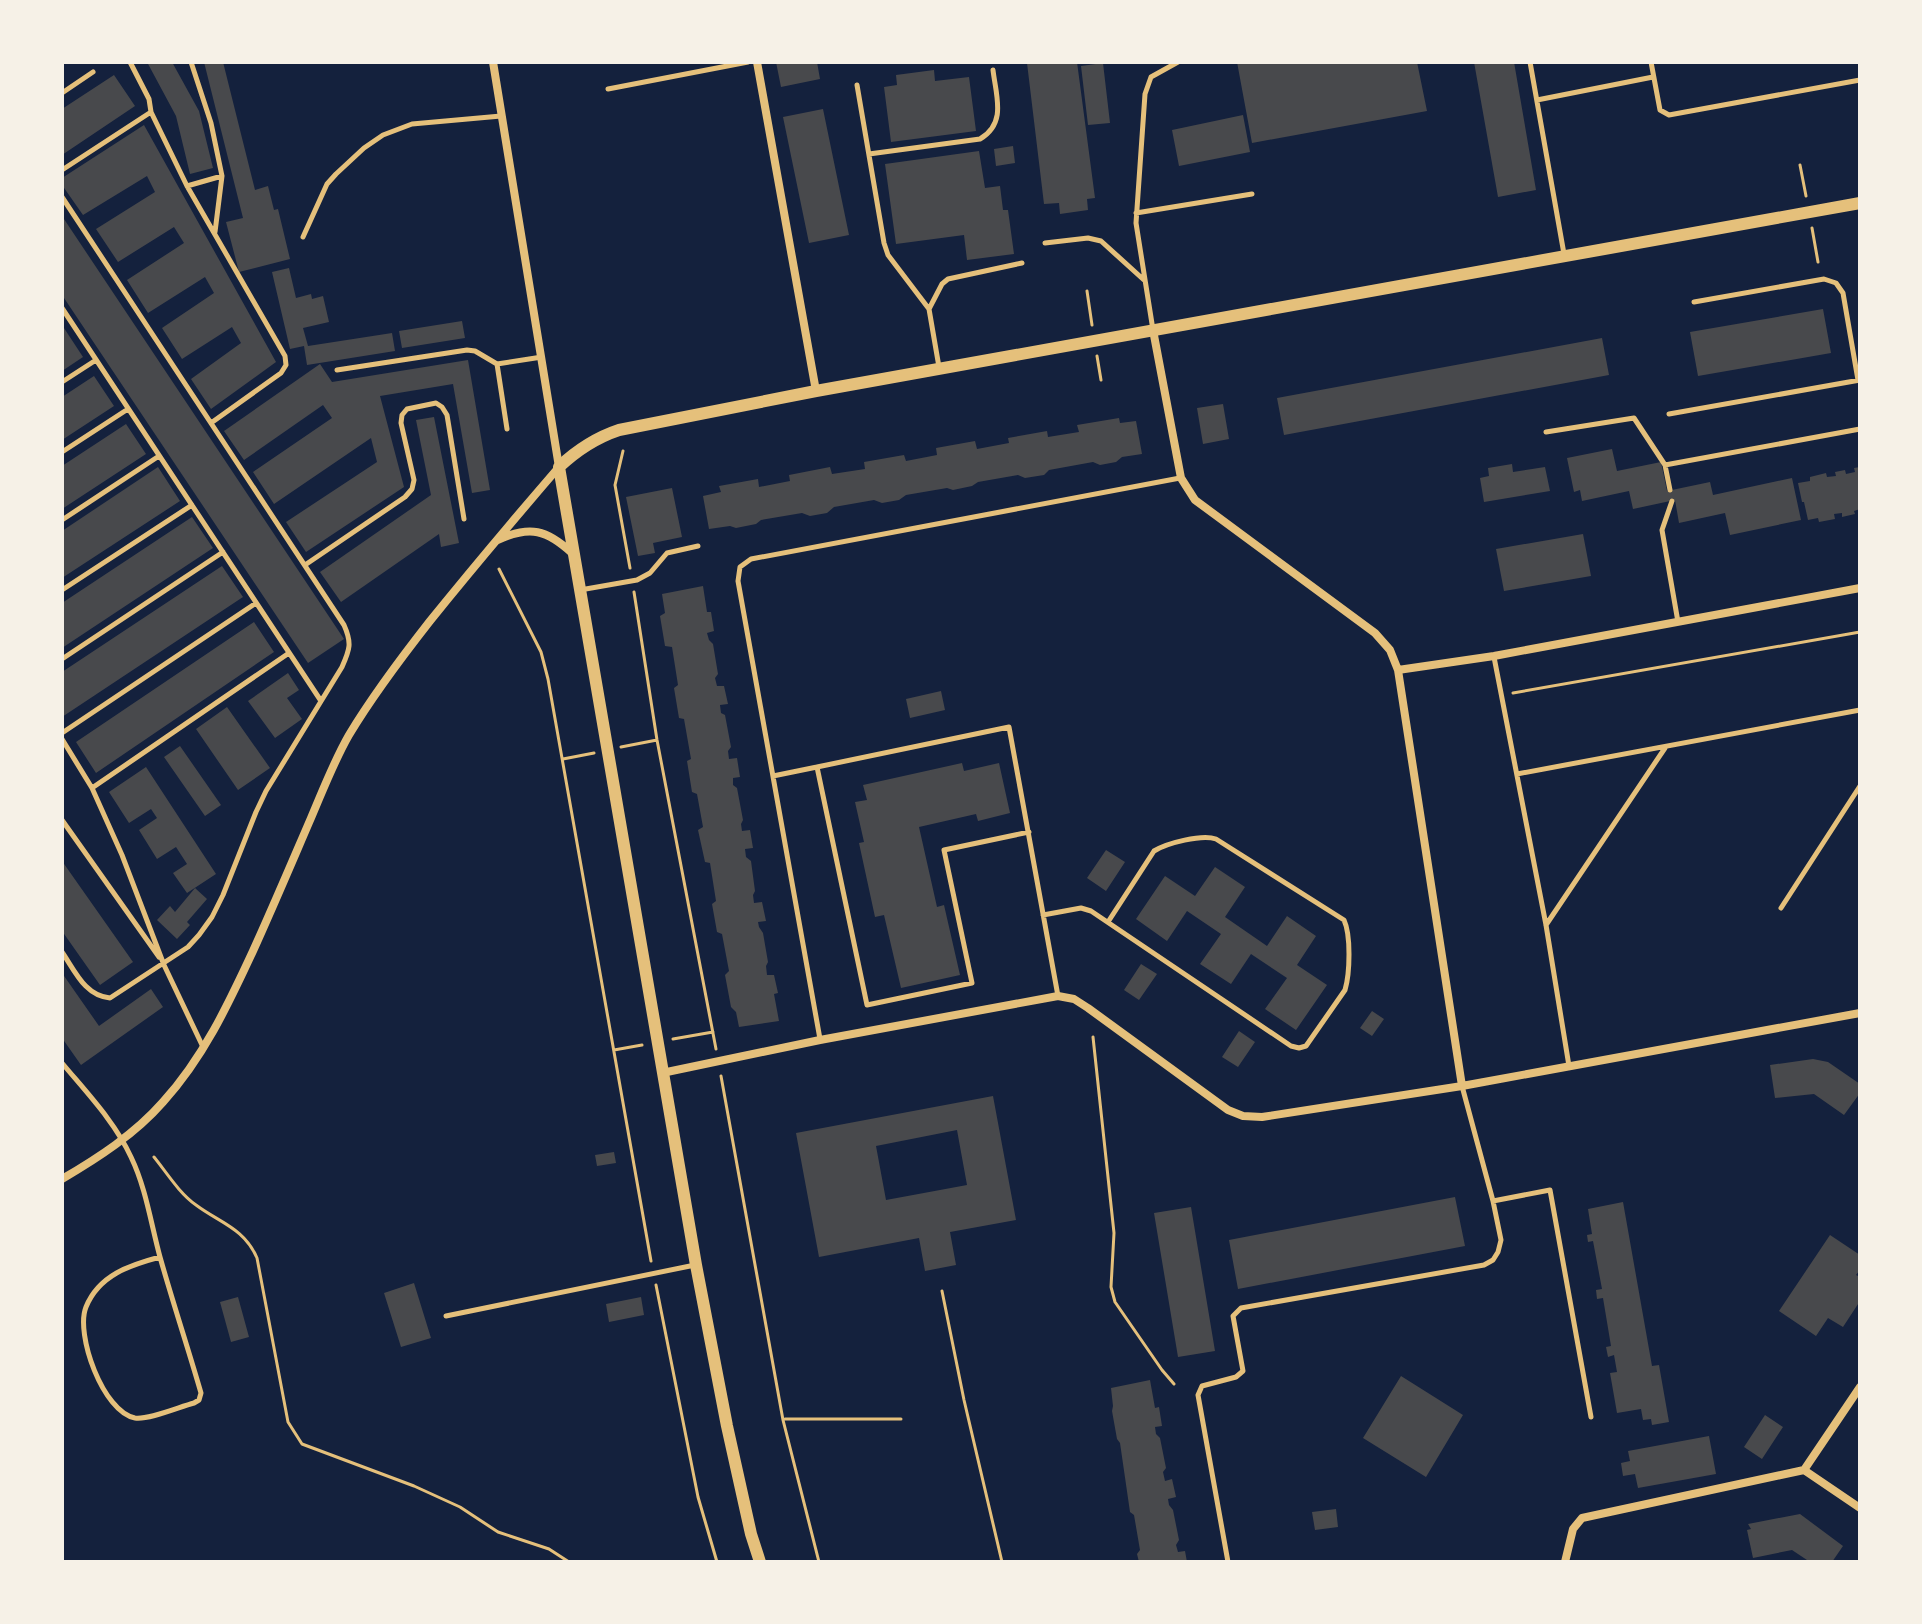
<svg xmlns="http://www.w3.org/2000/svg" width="1922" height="1624" font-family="'Golos Text',sans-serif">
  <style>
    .building { fill: #48494c; fill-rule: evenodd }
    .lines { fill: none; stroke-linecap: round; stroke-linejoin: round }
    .path { stroke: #e5c07b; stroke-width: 3 }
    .service { stroke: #e5c07b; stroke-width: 5 }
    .minor { stroke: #e5c07b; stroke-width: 8 }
    .tertiary { stroke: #e5c07b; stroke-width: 12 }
  </style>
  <rect width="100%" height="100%" fill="#14213d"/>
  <path class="building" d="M147,62H172L199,111L213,168L190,174L176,116Z
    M204,62H223L255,190L268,186L274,210L278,209L290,259L239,272L226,222L243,218Z
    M776,62H817L820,79L781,87Z
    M1077,62L1095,198L1087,199L1088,210L1060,214L1059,203L1044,204L1027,63Z
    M1237,62H1417L1427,111L1252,143Z
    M1474,62H1514L1536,190L1498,197Z
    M1103,63L1110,123L1088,125L1081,66Z
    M934,70L935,81L969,77L976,131L891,142L884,87L897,85L896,75Z
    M114,75L135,106L62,155V109Z
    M823,109L849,235L809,243L783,117Z
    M1243,115L1250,152L1179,166L1172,130Z
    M144,125L276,362L211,409L191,379L241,343L232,327L182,359L162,328L214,293L205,277L148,313L127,280L184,243L174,227L118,262L96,229L155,192L147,176L83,215L62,185V178Z
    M1013,146L1015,163L996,166L994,149Z
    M979,151L985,188L1000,186L1003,210H1008L1014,254L967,260L964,235L896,244L885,164Z
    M62,216L344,639L308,663L62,295Z
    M289,268L296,298L311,294L312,299L323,296L329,322L303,328L308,346L392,333L395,351L307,365L304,346L290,349L272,272Z
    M1823,309L1831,353L1698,376L1690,332Z
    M462,321L465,338L402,348L399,331Z
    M62,325L83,357L62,371Z
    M1602,338L1609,375L1284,435L1277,398Z
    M468,360L490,490L472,493L453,384L380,396L404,487L306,552L286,522L377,462L371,438L274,504L253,472L332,418L323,405L244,460L224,431L320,364L332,382Z
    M94,376L114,406L62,440V397Z
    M1223,404L1229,439L1203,444L1197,408Z
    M434,417L459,543L441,547L439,534L341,602L320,572L431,495L416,420Z
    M1119,418L1120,423L1136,421L1142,454L1122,457L1116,462L1100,465L1093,462L1049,470L1044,475L1025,478L1018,475L978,482L972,486L953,490L947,488L906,495L899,500L882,503L874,500L834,507L827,513L810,516L802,513L761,520L756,524L736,528L730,526L709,529L703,496L721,492L719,486L758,479L759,487L790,481L789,475L830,467L832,474L865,469L864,462L904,455L906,461L937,455L936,448L975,441L977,449L1009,443L1008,438L1047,431L1048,437L1079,432L1077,425Z
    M126,424L146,454L62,509V466Z
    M1612,449L1617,471L1661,462L1667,491L1710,482L1713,495L1792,478L1801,520L1730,535L1725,513L1679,523L1675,500L1633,509L1629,491L1582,501L1580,490L1574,492L1567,458Z
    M1512,464L1513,472L1545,467L1550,491L1484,502L1480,478L1489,476L1488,468Z
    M158,467L180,501L62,578V531Z
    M1860,467V509L1854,511L1855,514L1842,517V513L1834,514L1835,519L1819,522L1818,518L1808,520L1804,502H1802L1798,483L1810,481V477L1826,473L1827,477L1836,476L1835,472L1845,470L1846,474L1855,472L1854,468Z
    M672,488L682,537L653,543L655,553L638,556L626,497Z
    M192,517L213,548L62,648V603Z
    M1583,534L1591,576L1504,591L1496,549Z
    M222,566L243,597L62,717V672Z
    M703,586L707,612H711L714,631L707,633L709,640L713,644L718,674L715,678L717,686H724L728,704L720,705L721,713L725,715L731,747L728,751L729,759L737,758L740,777L733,778V785L737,788L743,820L741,824L742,831L750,830L753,848L745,849L746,857L751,861L755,891L753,895L754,903L762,902L766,921L758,922L759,927L763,933L768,962L766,966L767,975H774L778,993L774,994L779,1021L739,1027L736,1012L731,1007L725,975L729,971L722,934L717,932L712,904L716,901L710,863L705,862L698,830L703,827L697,794L692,792L687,761L691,759L684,719L679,718L674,688L678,685L672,647L665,646L660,616L665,613L662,594Z
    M254,622L274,652L96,773L76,742Z
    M288,673L299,690L287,698L302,719L275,738L248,701Z
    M941,691L945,710L910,718L906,699Z
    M227,707L270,768L238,790L196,729Z
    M180,746L221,805L205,816L164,757Z
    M962,763L964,771L999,763L1010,813L978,821L976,814L919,827L937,907L944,905L960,975L901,988L884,915L875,917L859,843L864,842L855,802L867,800L863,785Z
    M146,767L216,874L187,893L173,873L187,864L176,847L157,859L139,830L157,818L151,809L129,823L109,792Z
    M1106,850L1125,862L1106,891L1087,878Z
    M62,861L133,962L100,985L62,931Z
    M1215,867L1245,887L1225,917L1267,946L1287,916L1316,936L1297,965L1327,985L1296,1030L1265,1009L1287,978L1251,954L1231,984L1200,964L1221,934L1187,911L1167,941L1136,919L1165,876L1195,896Z
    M195,888L207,899L187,922L190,925L177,939L157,920L170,906L175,912Z
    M1141,964L1157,974L1139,1000L1124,990Z
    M62,973L99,1026L151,989L163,1007L81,1065L62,1038Z
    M1372,1011L1384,1019L1372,1036L1360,1028Z
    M1239,1031L1255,1042L1238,1067L1222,1057Z
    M1813,1059L1828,1062L1860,1084V1093L1844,1115L1814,1094L1775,1098L1770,1065Z
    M993,1096L1016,1220L950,1232L956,1265L925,1271L919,1238L819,1257L796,1133ZM957,1130L967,1185L886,1200L876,1146Z
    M614,1152L616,1163L597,1166L595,1155Z
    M1455,1197L1465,1246L1238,1289L1229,1240Z
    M1623,1202L1652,1366L1659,1365L1669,1422L1652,1425L1651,1419L1643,1420L1641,1409L1617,1413L1610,1373L1617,1372L1614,1355L1608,1357L1606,1347L1611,1346L1603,1298L1597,1299L1596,1290L1602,1289L1593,1241L1588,1242L1587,1235L1592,1234L1588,1209Z
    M1191,1207L1215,1351L1178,1357L1154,1213Z
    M1830,1235L1860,1255V1270L1856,1275L1860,1277V1301L1843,1327L1828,1318L1816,1336L1779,1311Z
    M414,1283L431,1338L401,1347L384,1293Z
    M238,1297L249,1337L231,1342L220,1302Z
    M641,1297L644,1315L609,1322L606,1304Z
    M1401,1376L1463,1415L1426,1477L1363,1438Z
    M1150,1380L1155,1408L1159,1407L1162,1426L1155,1427L1156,1434L1160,1438L1166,1468L1163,1472L1165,1481L1172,1479L1176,1497L1168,1499L1169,1505L1173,1510L1179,1540L1176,1545L1178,1552L1185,1551L1187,1562H1139L1137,1554L1140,1550L1134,1515L1130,1512L1120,1443L1117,1439L1112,1411L1113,1406L1111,1388Z
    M1765,1415L1783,1427L1762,1459L1744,1447Z
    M1709,1436L1716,1474L1638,1488L1635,1474L1623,1476L1621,1463L1630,1461L1628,1451Z
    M1336,1509L1338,1527L1315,1530L1312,1512Z
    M1800,1514L1843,1546L1832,1562H1810L1792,1550L1753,1558L1747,1530L1751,1529L1748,1524Z"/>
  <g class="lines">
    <path class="path" d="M1800,165L1806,196
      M1812,228L1818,262
      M1087,291L1092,325
      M1097,356L1101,380
      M623,451L615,485L630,568
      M499,569L541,652L548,679L651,1261
      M634,592L657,740L716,1049
      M1513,693L1860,632
      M621,747L657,740
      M563,759L594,753
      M1093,1037L1114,1233L1111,1287L1115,1302L1162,1370L1174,1384
      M673,1039L713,1032
      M614,1050L642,1045
      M721,1076L783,1420L819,1562
      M154,1157C167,1173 179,1193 196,1205C220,1223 244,1228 257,1258L288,1422L302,1444L414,1486L460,1507L498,1532L549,1549L569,1562
      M656,1285L698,1497L717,1562
      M942,1291L964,1400L1002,1562
      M785,1419H901"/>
    <path class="service" d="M191,62L211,123L222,176L215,232
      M1530,62L1564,254
      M1651,62L1660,110L1669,115L1860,80
      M857,85L884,243L888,255L929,309L939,367
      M608,89L748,62
      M62,93L93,72
      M1537,100L1653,77
      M151,112L187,186L285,356L286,365L281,373L211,423
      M869,154L980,139C1007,123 996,96 993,70
      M62,170L151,112L149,99L130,62
      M187,186L222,176
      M62,197L344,625C352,643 350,649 342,667L266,791L256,812L223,895L212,917L199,935L188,947L110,998C85,996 75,971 62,952
      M1136,213L1252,194
      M303,237L327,184L336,174L364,148L383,135L412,124L501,116
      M1045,243L1088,238L1101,241L1144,280
      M1694,302L1824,279L1836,283L1843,293L1858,380
      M62,308L321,701
      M929,309L942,284L948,279L1022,263
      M1153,330L1136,223L1145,94L1151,77L1178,62
      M497,364L507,429
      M337,370L467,350L475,351L497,364L542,357
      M62,382L96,360
      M1669,414L1860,380
      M1546,432L1634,418L1665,465L1670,490
      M62,452L128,409
      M1665,465L1860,429
      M1672,501L1662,530L1678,622
      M62,520L159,456
      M305,565L405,497L412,489L414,480L401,423L402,415L407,409L436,403L442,407L447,415L464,519
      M62,590L192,505
      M580,590L637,580L650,573L667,553L698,546
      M1494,657L1546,925L1569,1066
      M62,659L223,552
      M62,733L256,603
      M62,739L92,788L122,855L164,965L203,1047
      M817,767L1009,727L1058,996
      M1517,774L1860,710
      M773,776L817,767L867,1005L972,983L944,850L1029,832
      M92,788L289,653
      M62,820L159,957
      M1781,908L1860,786
      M1043,915L1081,908L1091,911L1291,1046L1299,1048L1306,1046L1345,990C1350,973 1351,935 1344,920L1216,839C1202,834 1167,843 1154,851L1108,922
      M1546,925L1665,748
      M820,1039L738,581L740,567L751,559L1180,478
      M62,1063C87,1093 115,1122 131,1157C146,1188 151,1224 160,1257C173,1303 188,1348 201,1393L199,1400L194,1403C179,1407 149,1420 135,1418C103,1412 75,1334 86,1307C99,1275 130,1265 160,1257
      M1493,1201L1550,1190L1591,1417
      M446,1316L695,1265
      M1228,1562L1198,1395L1202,1386L1236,1377L1243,1371L1233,1316L1241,1308L1484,1265L1493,1260L1498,1252L1501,1240L1493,1201L1462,1086"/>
    <path class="minor" d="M757,62L816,391
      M1153,330L1181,478L1195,500L1375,633L1390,650L1398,670L1494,656L1860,588
      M498,540C530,525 547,530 572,553
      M1398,670L1462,1086
      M662,1073L820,1040L1058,996L1074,999L1088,1008L1228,1110L1243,1116L1262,1117L1462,1086L1860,1013
      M62,1179C98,1158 135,1134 163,1102C203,1058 228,1005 253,951C273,907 292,862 311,818C323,790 334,761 349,735C373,695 401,658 430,621C472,569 515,518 559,467L493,62
      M1804,1470L1860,1387
      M1565,1562L1573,1529L1582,1518L1804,1470L1860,1508"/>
    <path class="tertiary" d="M760,1562L751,1534L727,1426L696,1265L559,467C577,450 595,438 619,430L816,391L1860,203"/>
  </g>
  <rect width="1922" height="1624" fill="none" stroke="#f6f1e7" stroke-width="128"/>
</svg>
